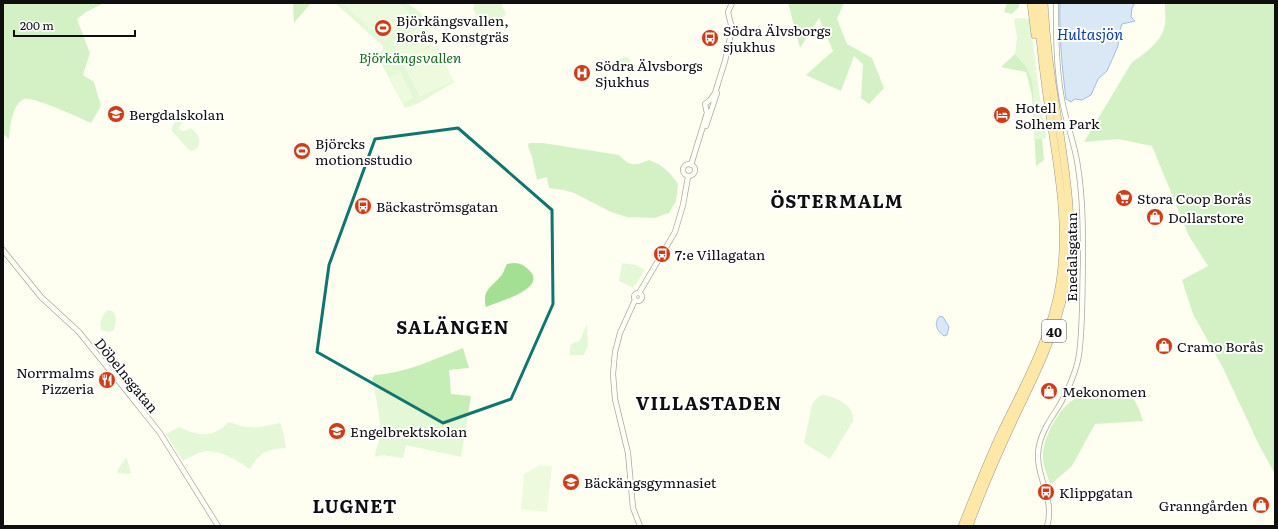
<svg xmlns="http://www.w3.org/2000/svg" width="1278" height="529" font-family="Literata,serif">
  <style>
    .green { fill: #c5eeb6 }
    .forest { fill: #a3e093 }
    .pitch { fill: #daf4c8 }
    .water { fill: #b0ccfc; stroke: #2f6bdb }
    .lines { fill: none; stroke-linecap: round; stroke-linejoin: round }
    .tertiary-casing { stroke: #424242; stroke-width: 6 }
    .motorway-casing { stroke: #202020; stroke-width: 8 }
    .tertiary { stroke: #fff; stroke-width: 4.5 }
    .motorway { stroke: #ffcc4f; stroke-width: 7 }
    .marked { fill: none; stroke: #0f766e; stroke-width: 3; stroke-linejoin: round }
    .labels { text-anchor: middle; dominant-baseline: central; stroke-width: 4; stroke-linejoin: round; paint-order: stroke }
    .shield { fill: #fff; stroke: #575757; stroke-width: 1 }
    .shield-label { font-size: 13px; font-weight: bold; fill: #0f0f0f }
    .poi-label { font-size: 14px; fill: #0f0f0f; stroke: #fff; text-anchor: start }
    .park-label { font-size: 14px; font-style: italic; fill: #186e1c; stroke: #fff }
    .street-label { font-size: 14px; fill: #0f0f0f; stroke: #fff }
    .water-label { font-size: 15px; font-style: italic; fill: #0b3eae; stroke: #fff }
    .district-label { font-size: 18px; font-weight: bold; letter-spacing: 1px; fill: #0f0f0f; stroke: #fff }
  </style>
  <rect width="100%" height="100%" fill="#fefff1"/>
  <path class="green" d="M335,3H407L421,13L454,82L419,103L405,108L378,57L383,49L382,45Z
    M475,3H501L506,14L505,16L479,22L473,8Z
    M1017,18L1030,19L1038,85L1046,138L1035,140L1033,86L1026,66L1015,54L1017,37L1014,20Z
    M619 63a6 6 0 1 1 12 0a6 6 0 1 1-12 0Z
    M176,120H179L182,122L179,128C183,133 185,131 190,128C200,133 204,147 192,151L189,150L172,131V127Z
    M622,263L636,265L645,270L633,288L619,281Z
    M108,310L114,312L116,318L114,330L109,332L101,330C99,323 102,314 108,310Z
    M587,324L588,345L584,355H570V345L580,340Z
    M463,348L469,368L449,370L451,394L471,396L461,457L406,445L403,458L382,455L375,457C375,449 379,444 380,436C381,417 376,398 372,379L375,375C406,373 435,359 463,348Z
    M823,395C836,397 855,405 853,421L830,459L804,443L812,405C815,400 817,397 823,395Z
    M229,422C250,430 258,428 280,423C284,431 284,439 286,448C267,449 260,452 250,469C238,461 224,452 209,451C200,451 190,457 183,461L166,434L179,427C199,436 212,439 229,422Z
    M126,458L127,459L131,473L128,474L118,473L117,471Z"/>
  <path class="forest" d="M3,3H104L86,12L77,19L90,53L83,75L94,82L101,106L91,123C80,118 33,96 24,99C12,104 10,128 9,139L3,134Z
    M293,3H311L294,23Z
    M788,3H844L837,19L847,44L872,58L884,88L869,104L861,98L863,64L854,56L841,91L806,75L833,51L819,18L800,48Z
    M1007,3H1019V7L1012,14L1004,12Z
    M1165,3H1275V474L1258,443L1223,368L1193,314L1182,280L1208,266L1189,236L1152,146L1118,139L1084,142L1132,62C1142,56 1157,44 1162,34C1167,25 1165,13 1165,3Z
    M1015,54L1026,66L1031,78L1033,86L1035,139H1042L1044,160L1036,166L1032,95L1026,72L1001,67Z
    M529,143H543L619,155C631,167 634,166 649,160C663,165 670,172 678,184L676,201L669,213L654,218L627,217L611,212L574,193L564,190L549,188L547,177L537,180L532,157L528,146Z
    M514,263C521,263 525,266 530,271C547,289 497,302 486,307C481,288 495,286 503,273C504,271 505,267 507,264Z
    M1121,390C1135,395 1139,408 1143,421L1095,424L1072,466L1050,485C1048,476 1043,467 1043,458C1041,442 1058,409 1073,400C1082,395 1109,392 1121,390Z"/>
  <path class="pitch" d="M343,3H399L410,14L384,42Z
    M426,25L453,81L420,97L392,41Z
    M400,72L413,98L403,103L390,77Z
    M540,465L552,466L547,512L521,509L524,474Z"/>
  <path class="water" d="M1060,3H1135L1132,8L1131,17L1135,21L1122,24L1119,33L1118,46L1107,71L1098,79L1091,95L1082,100L1075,99L1071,102L1066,99C1062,67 1059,36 1060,3Z
    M940,316L943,317L949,327L947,335L944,336C937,331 933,323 940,316Z"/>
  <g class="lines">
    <g class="tertiary-casing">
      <path id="tertiary" d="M706,126L717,93
        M683 170a6 6 0 1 1 12 0a6 6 0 1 1-12 0Z
        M691,165L707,113L705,104L710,100L715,93L725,61L732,29L728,12L732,3
        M3,250L41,297L79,332L133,399L160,433L218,526
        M634 297a4 4 0 1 1 8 0a4 4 0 1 1-8 0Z
        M639,293L675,232L683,205L688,177
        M635,300L620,333L615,352L613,374L615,399L628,453L633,508L640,526
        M1047,526C1056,498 1033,474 1039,446C1042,431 1051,418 1059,406C1068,390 1076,373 1079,355C1083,325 1082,294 1083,264C1083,232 1083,199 1078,167C1075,144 1066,123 1062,100C1056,68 1056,35 1056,3"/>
    </g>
    <g class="motorway-casing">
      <path id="motorway" d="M1031,3L1035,35
        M962,526C974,496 986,466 999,437C1023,387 1052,337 1060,282C1068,230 1060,181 1052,129C1045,87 1040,45 1037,3
        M969,526C983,488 999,451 1016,415C1036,374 1056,333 1065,288C1077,228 1065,167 1056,108C1050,73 1046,38 1044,3"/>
    </g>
    <use href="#tertiary" class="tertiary"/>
    <use href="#motorway" class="motorway"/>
  </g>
  <path d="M0 0H1278V529H0ZM458,128L552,210L553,304L511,399L443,423L317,352L329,265L375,139Z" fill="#fefff1" fill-opacity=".55" fill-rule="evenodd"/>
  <path class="marked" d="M458,128L552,210L553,304L511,399L443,423L317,352L329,265L375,139Z"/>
  <defs>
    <g id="stadium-disc" transform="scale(0.9)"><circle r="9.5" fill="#ce3d18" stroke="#fff"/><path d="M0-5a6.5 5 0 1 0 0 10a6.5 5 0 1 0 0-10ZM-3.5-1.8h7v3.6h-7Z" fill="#fff"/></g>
    <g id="bus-disc" transform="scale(0.9)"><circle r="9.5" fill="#ce3d18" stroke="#fff"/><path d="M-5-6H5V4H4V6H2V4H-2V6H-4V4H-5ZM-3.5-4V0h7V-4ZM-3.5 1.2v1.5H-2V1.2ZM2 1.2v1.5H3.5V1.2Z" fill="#fff"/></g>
    <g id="hospital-disc" transform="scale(0.9)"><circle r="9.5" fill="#ce3d18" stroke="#fff"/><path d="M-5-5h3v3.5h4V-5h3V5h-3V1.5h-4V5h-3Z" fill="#fff"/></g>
    <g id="school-disc" transform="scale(0.9)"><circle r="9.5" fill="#ce3d18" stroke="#fff"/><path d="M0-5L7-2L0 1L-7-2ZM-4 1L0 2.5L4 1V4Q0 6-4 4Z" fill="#fff"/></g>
    <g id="hotel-disc" transform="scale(0.9)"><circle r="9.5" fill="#ce3d18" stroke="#fff"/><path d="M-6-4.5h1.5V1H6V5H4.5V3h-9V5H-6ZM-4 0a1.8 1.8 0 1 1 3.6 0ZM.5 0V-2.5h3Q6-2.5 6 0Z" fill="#fff"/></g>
    <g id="supermarket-disc" transform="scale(0.9)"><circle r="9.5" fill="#ce3d18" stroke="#fff"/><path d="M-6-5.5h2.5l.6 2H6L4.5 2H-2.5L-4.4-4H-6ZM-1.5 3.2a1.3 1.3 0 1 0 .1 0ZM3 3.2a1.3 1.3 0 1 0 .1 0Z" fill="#fff"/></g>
    <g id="shop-disc" transform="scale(0.9)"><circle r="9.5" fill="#ce3d18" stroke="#fff"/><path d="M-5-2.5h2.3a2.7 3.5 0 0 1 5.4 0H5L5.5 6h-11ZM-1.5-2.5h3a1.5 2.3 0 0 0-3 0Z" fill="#fff"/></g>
    <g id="restaurant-disc" transform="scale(0.9)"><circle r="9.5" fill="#ce3d18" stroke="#fff"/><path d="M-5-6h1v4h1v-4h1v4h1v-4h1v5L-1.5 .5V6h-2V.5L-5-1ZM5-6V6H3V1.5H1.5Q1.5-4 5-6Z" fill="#fff"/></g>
  </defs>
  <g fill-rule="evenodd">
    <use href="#stadium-disc" x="383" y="28"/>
    <use href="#bus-disc" x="710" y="38"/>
    <use href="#hospital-disc" x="582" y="73"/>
    <use href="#school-disc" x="116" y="114"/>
    <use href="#hotel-disc" x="1002" y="115"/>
    <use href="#stadium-disc" x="302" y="151"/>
    <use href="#supermarket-disc" x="1124" y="198"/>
    <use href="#bus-disc" x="363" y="206"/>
    <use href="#shop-disc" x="1155" y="217"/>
    <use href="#bus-disc" x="662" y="254"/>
    <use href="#shop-disc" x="1164" y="346"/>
    <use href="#restaurant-disc" x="107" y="380"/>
    <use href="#shop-disc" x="1049" y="391"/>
    <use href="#school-disc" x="337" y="431"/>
    <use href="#school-disc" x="571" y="482"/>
    <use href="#bus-disc" x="1046" y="492"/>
    <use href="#shop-disc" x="1261" y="505"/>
  </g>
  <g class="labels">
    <rect class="shield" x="1042" y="320" width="24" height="22" rx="3"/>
    <g class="shield-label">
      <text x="1054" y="331">40</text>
    </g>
    <g class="poi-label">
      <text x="396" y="20">Björkängsvallen,<tspan x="396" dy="16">Borås, Konstgräs</tspan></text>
      <text x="723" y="30">Södra Älvsborgs<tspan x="723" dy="16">sjukhus</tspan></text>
      <text x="595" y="65">Södra Älvsborgs<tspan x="595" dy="16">Sjukhus</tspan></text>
      <text x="1015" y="107">Hotell<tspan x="1015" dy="16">Solhem Park</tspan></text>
      <text x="129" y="114">Bergdalskolan</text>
      <text x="315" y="143">Björcks<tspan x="315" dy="16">motionsstudio</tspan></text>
      <text x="1137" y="198">Stora Coop Borås</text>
      <text x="376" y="206">Bäckaströmsgatan</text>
      <text x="1168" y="217">Dollarstore</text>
      <text x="675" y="254">7:e Villagatan</text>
      <text x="1177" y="346">Cramo Borås</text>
      <text x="94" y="372" text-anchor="end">Norrmalms<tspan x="94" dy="16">Pizzeria</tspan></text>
      <text x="1062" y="391">Mekonomen</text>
      <text x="350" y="431">Engelbrektskolan</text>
      <text x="584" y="482">Bäckängsgymnasiet</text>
      <text x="1059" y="492">Klippgatan</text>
      <text x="1248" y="505" text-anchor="end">Granngården</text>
    </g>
    <g class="park-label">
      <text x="410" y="57">Björkängsvallen</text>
    </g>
    <g class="street-label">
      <text transform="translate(1071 257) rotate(-90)">Enedalsgatan</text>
      <text transform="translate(127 375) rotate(51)">Döbelnsgatan</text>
    </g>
    <g class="water-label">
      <text x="1090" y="33">Hultasjön</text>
    </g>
    <g class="district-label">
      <text x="837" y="200">ÖSTERMALM</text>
      <text x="453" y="326">SALÄNGEN</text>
      <text x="709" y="402">VILLASTADEN</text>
      <text x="355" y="505">LUGNET</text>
    </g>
  </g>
  <rect width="1278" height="529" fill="none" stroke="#0f0f0f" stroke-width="8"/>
  <path d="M14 30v6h121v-6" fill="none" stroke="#0f0f0f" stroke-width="2"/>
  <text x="20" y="30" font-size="12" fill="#0f0f0f" stroke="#ffffff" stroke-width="3" paint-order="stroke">200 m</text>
</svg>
